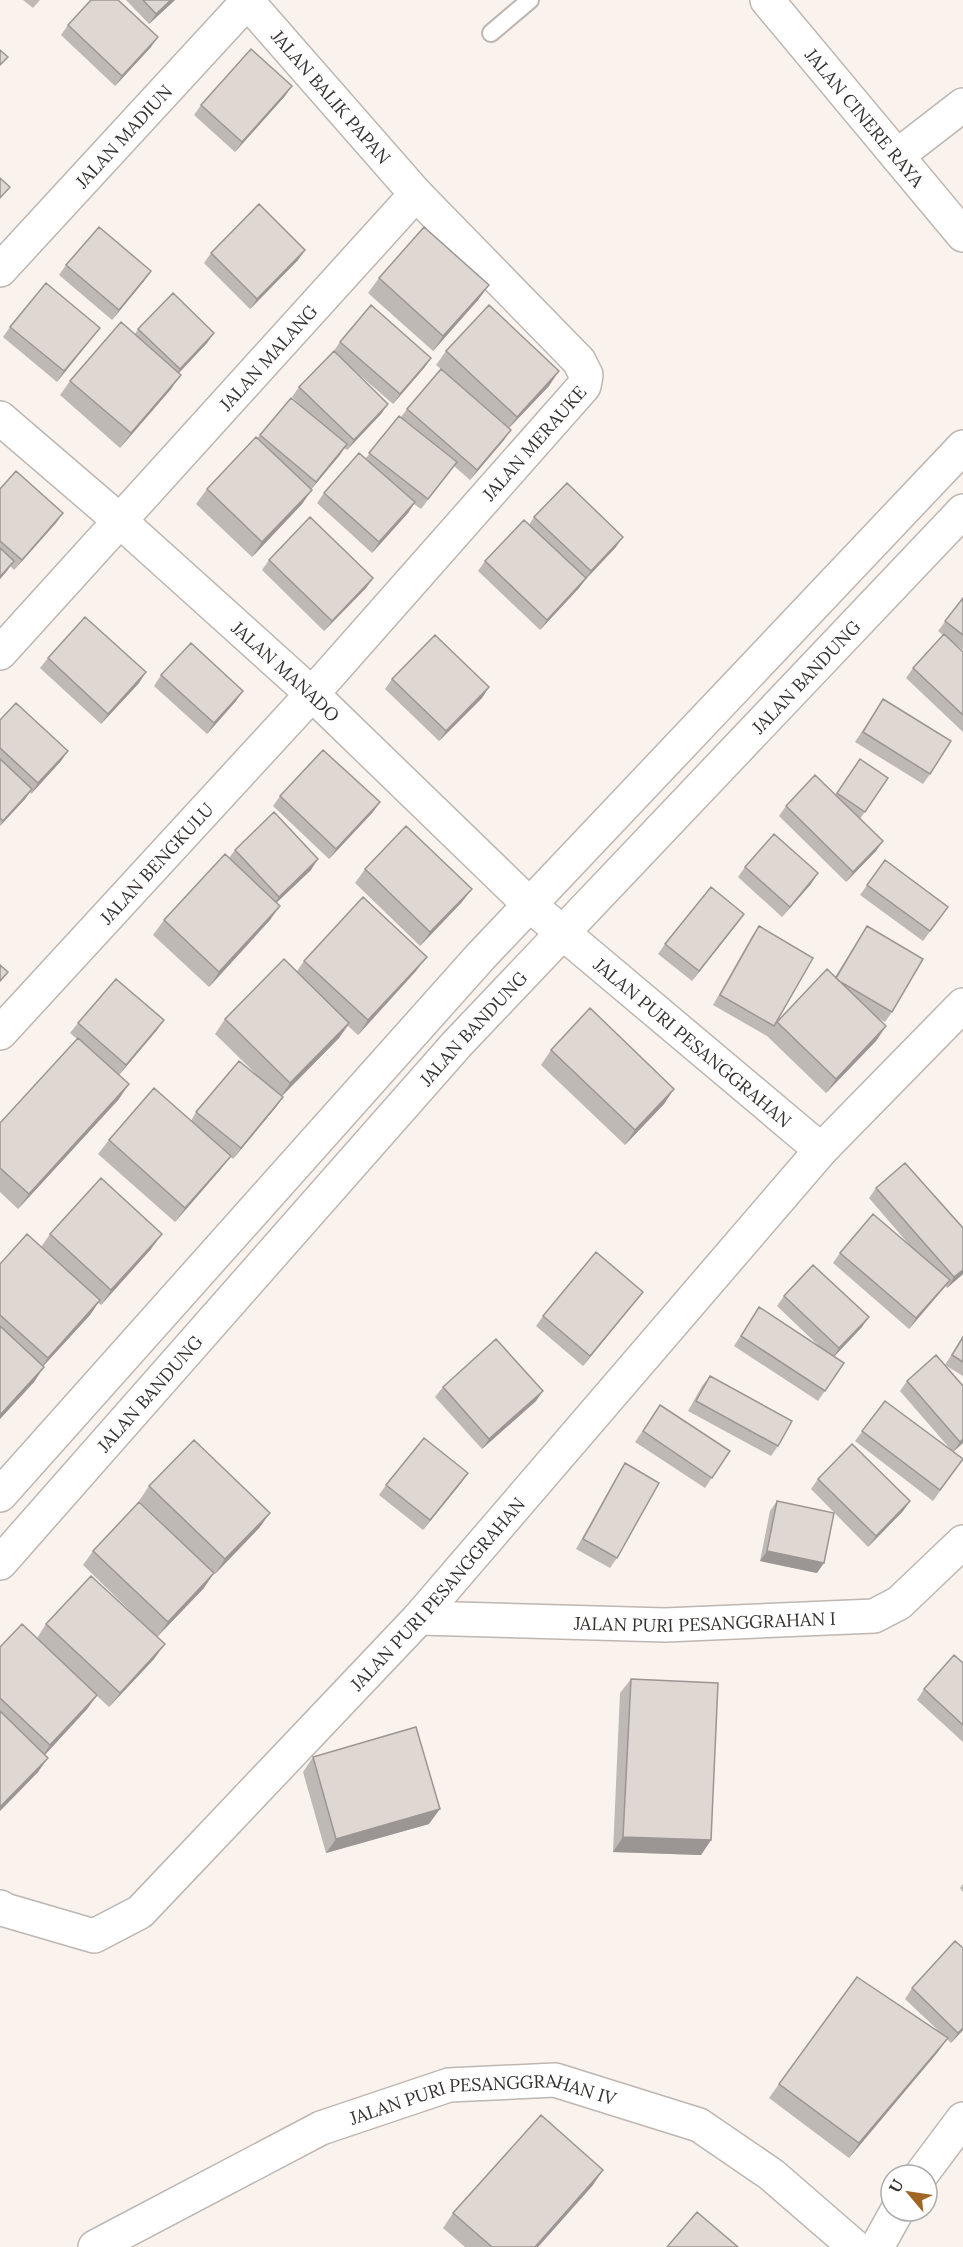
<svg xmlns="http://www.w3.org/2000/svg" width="963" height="2247" font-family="Lora,serif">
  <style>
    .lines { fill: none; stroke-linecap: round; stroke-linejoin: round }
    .lane-casing { stroke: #bdb6b1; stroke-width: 20 }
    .street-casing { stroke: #bdb6b1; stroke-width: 36 }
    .secondary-casing { stroke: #bdb6b1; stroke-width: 36 }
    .lane { stroke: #fff; stroke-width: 16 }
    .street { stroke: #fff; stroke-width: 33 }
    .secondary { stroke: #fff; stroke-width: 33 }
    .wall { fill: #bfb9b5 }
    .shaded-wall { fill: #9b9693 }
    .building { fill: #ded7d2; stroke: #9b9693; stroke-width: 1.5 }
    .labels { text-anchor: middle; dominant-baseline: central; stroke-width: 4.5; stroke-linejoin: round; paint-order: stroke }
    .street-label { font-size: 18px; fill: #34312f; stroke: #fff }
  </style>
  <rect width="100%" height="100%" fill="#f9f2ed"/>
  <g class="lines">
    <g class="lane-casing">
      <path id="lane" d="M491,33L530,0"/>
    </g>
    <g class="street-casing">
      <g id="street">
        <path d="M897,156L963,105"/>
        <path id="s1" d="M0,270L247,2"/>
        <path id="s2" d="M0,418L120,521L312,694L531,906L821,1150"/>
        <path id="s3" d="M0,653L416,194"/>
        <path id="s4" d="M0,1033L312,694L584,386L586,375L579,361L416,194L246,0"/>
        <path id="s5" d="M419,1618L665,1625L874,1616L899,1603L963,1542"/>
        <path id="s6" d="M0,1907L5,1910L94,1936L140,1912L419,1618L821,1150L963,1005"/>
        <path d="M921,2175L963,2119"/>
        <path id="s7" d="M95,2247L321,2128L449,2085L555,2080L699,2125L772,2175L855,2247"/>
        <path d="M877,2247L897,2211"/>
      </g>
    </g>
    <g class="secondary-casing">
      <g id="secondary">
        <path id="s8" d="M767,0L963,235"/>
        <path d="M0,1495L481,956L963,447"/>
        <path id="s9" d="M0,1563L457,1044L963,511"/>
      </g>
    </g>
    <use href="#lane" class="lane"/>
    <use href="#street" class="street"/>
    <use href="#secondary" class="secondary"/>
  </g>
  <path class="wall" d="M23,0H40L33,8Z
    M126,0H175L149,24Z
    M68,25L151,47L115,86L61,35Z
    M285,96L235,152L194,115L201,105Z
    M305,250L298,260L250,309L204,263L211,253Z
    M66,265L151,271L144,281L112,320L59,275Z
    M379,278L489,285L478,300L433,351L368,293Z
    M10,327L92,338L57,382L3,337Z
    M138,329L214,333L207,343L179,373L171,389L120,448L60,395L70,381L135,334Z
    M340,342L431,358L424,368L393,404L347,364L388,404L381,414L347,450L344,448L311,489L302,504L252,557L196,504L207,489L260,435L301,406L292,397L299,387L333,352Z
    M446,351L549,386L509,428L504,440L470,480L454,466L421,509L414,504L408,513L372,553L317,503L324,493L365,459L401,417L407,409L441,369L436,365Z
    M0,489L63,513L56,523L14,570L10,566L0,579Z
    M534,517L616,547L585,580L579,588L540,630L478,571L485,561L529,525Z
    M269,560L373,578L366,588L324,631L262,570Z
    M963,598V650L955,644L963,652V732L906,678L913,668L943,635L938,631Z
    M48,658L146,672L139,683L101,724L40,668Z
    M161,675L236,701L207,734L154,686Z
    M392,679L489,687L482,698L439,741L385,689Z
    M883,699L930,774L923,784L855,742Z
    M0,720L68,751L61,761L31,794L30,792L25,799L0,826Z
    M860,759L888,778L860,819L883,841L876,851L846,882L779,816L786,806L835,795Z
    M280,796L373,812L329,859L273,806Z
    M235,850L311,870L277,902L270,920L209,987L153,935L164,920L229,858Z
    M885,860L948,907L923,941L860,895Z
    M745,867L811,884L782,917L738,877Z
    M365,869L472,889L461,903L420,946L355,883Z
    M744,914L692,981L658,954L665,944Z
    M759,926L777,1022L835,977L867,926L892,1012L885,1022L878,1018L886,1026L876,1041L826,1093L767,1036L713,1005L752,936Z
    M304,961L416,971L358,1035L348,1026L339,1038L282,1096L276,1107L233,1159L230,1156L220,1170L175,1222L98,1154L109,1140L191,1121L196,1112L261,1079L215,1034L225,1019L297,971Z
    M78,1023L157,1030L119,1075V1099L18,1209L0,1192V1123L77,1039L70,1033Z
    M551,1050L674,1089L664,1104L625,1145L541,1065Z
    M876,1188L963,1228V1274L947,1288L946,1286L909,1329L833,1263L840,1253L912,1248L869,1198Z
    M50,1234L151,1249L101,1305L98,1303L90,1315L43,1366L34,1382L0,1419V1264L41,1247Z
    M643,1292L635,1302L583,1366L536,1326L543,1316Z
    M784,1296L862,1327L834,1356L844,1363L818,1401L734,1346L759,1307L819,1346L777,1306Z
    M963,1336V1376L945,1365Z
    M710,1376L778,1446L771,1456L688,1411L702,1386Z
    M907,1381L963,1386V1443L953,1452L963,1459L933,1501L855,1441L885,1401L952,1451L900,1391Z
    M443,1387L536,1401L482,1449L435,1397Z
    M660,1405L730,1451L705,1488L635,1442Z
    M625,1463L617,1558L610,1568L576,1549L618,1474Z
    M818,1479L910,1501L903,1511L868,1547L811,1489Z
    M461,1483L423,1530L379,1495L386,1485Z
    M149,1486L260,1527L215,1574L139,1501Z
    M777,1501L817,1573L760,1561L770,1511Z
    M93,1551L204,1588L157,1637L83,1565Z
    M46,1624L154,1659L109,1707L97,1696L87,1709L45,1755L38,1772L0,1811V1647L37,1638Z
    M963,1663V1742L917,1700L924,1689Z
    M631,1679L711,1840L701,1855L613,1852L620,1693Z
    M313,1757L429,1824L326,1853L303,1772Z
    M963,1884V1892L960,1888Z
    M912,1988L963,2030L951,2043L947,2039L937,2053L849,2158L769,2098L779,2084L943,2035L905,1999Z
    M593,2185L538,2247H465L443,2228L453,2213Z"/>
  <path class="shaded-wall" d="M171,0H175L149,24L156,14Z
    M158,37L151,47L115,86L122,76Z
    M292,86L285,96L235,152L242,142Z
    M305,250L298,260L250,309L257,299Z
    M151,271L144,281L112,320L119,310Z
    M489,285L478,300L433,351L443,336Z
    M100,328L92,338L57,382L64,371Z
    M214,333L207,343L173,379L180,369Z
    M431,358L424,368L393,404L400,394Z
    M559,371L549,386L506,431L517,417Z
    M181,375L171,389L120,448L131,433Z
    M388,404L381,414L347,450L354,440Z
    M511,430L504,440L470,480L477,470Z
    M347,444L340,455L309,492L316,482Z
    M312,490L302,504L252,557L262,542Z
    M415,502L408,513L372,553L379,542Z
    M63,513L56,523L14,570L22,560Z
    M623,537L616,547L585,580L579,588L540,630L547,620L584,580L591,571Z
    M14,561L7,571L0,579V577Z
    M373,578L366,588L324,631L332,621Z
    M146,672L139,683L101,724L108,714Z
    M489,687L482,698L439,741L446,731Z
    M243,691L236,701L207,734L214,723Z
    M68,751L61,761L31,794L38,783Z
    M32,789L25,799L0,826L3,821Z
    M380,802L373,812L329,859L336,849Z
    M883,841L876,851L846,882L853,872Z
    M318,859L311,870L272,907L279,897Z
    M818,873L811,884L782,917L790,907Z
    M472,889L461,903L420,946L430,932Z
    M280,906L270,920L209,987L219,972Z
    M744,914L737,924L692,981L699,971Z
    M427,957L416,971L358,1035L368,1020Z
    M164,1020L157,1030L119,1075L126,1065Z
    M349,1023L339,1038L280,1098L290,1083Z
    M886,1026L876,1041L826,1093L836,1079Z
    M129,1084L119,1099L18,1209L29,1194Z
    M674,1089L664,1104L625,1145L635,1130Z
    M283,1097L276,1107L233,1159L241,1148Z
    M231,1156L220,1170L175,1222L185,1208Z
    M162,1234L151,1249L101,1305L111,1290Z
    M963,1270V1274L947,1288L954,1277Z
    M950,1280L942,1290L909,1329L916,1318Z
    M643,1292L635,1302L583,1366L590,1356Z
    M100,1300L90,1315L37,1373L48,1358Z
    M869,1317L862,1327L832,1359L839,1348Z
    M44,1367L34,1382L0,1419V1415Z
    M543,1391L536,1401L482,1449L489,1439Z
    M963,1439V1443L953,1452L960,1442Z
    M468,1473L461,1483L423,1530L430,1520Z
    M910,1501L903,1511L868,1547L876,1536Z
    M270,1513L260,1527L215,1574L225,1559Z
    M767,1551L824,1563L817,1573L760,1561Z
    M214,1573L204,1588L157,1637L168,1622Z
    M165,1644L154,1659L109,1707L120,1693Z
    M97,1695L87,1709L40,1760L50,1745Z
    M48,1758L38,1772L0,1811V1807Z
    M440,1809L429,1824L326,1853L336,1839Z
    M623,1837L711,1840L701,1855L613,1852Z
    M963,2028V2030L951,2043L958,2033Z
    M948,2038L937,2053L849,2158L859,2143Z
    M603,2170L593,2185L538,2247H535Z"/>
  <path class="building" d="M91,0H118L158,37L122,76L68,25Z
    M143,0H171L156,14Z
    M251,49L292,86L242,142L201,105Z
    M0,50L8,57L0,65Z
    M0,178L10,187L0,198Z
    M259,204L305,250L257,299L211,253Z
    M99,227L151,271L119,310L66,265Z
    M424,227L489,285L443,336L379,278Z
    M46,283L100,328L64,371L10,327Z
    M173,293L214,333L180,369L138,329Z
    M371,305L431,358L400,394L340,342Z
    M489,305L559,371L517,417L446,351Z
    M121,322L181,375L131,433L70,381Z
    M334,351L388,404L354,440L299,387Z
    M441,369L511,430L477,470L407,409Z
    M291,398L347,444L316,482L260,435Z
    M399,416L457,462L428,499L369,453Z
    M256,437L312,490L262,542L207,489Z
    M359,453L415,502L379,542L324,493Z
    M16,471L63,513L22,560L0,541V489Z
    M567,483L623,537L591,571L534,517Z
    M310,517L373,578L332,621L269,560Z
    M524,520L586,578L547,620L485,561Z
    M0,548L14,561L0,577Z
    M963,598V635L945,621Z
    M85,617L146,672L108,714L48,658Z
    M944,634L963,652V715L913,668Z
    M435,635L489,687L446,731L392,679Z
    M191,643L243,691L214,723L161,675Z
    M883,699L951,741L930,774L863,732Z
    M16,703L68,751L38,783L0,748V720Z
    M323,750L380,802L336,849L280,796Z
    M0,759L32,789L3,821L0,818Z
    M860,759L888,778L865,812L837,793Z
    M815,775L883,841L853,872L786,806Z
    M274,812L318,859L279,897L235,850Z
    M406,826L472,889L430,932L365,869Z
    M774,834L818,873L790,907L745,867Z
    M225,854L280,906L219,972L164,920Z
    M885,860L948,907L930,931L867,885Z
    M711,887L744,914L699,971L665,944Z
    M363,897L427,957L368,1020L304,961Z
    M759,926L813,958L774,1026L720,995Z
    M867,926L923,959L892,1012L839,981L836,978Z
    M284,959L349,1023L290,1083L225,1019Z
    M0,965L8,972L0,981Z
    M827,969L886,1026L836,1079L777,1022Z
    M116,979L164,1020L126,1065L78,1023Z
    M590,1008L674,1089L635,1130L551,1050Z
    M78,1038L129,1084L29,1194L0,1168V1123Z
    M239,1061L283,1097L241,1148L196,1112Z
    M154,1088L231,1156L185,1208L109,1140Z
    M905,1163L963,1228V1270L954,1277L876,1188Z
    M101,1178L162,1234L111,1290L50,1234Z
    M873,1214L950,1280L916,1318L840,1253Z
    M27,1234L100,1300L48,1358L0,1315V1264Z
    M596,1252L643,1292L590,1356L543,1316Z
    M813,1265L869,1317L839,1348L784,1296Z
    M759,1307L844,1363L825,1391L741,1336Z
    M0,1326L44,1367L0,1415Z
    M963,1337V1362L952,1355Z
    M496,1339L543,1391L489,1439L443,1387Z
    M936,1355L963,1386V1439L960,1442L907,1381Z
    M710,1376L792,1421L778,1446L696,1401Z
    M885,1401L963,1459L940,1490L862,1431Z
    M660,1405L730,1451L712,1478L643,1431Z
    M424,1438L468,1473L430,1520L386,1485Z
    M194,1440L270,1513L225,1559L149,1486Z
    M852,1444L910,1501L876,1536L818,1479Z
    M625,1463L659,1483L617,1558L583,1539Z
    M777,1501L834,1513L824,1563L767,1551Z
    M139,1502L214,1573L168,1622L93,1551Z
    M91,1576L165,1644L120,1693L46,1624Z
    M22,1624L97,1695L50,1745L0,1698V1647Z
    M954,1655L963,1663V1725L924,1689Z
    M631,1679L718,1683L711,1840L623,1837Z
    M0,1711L48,1758L0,1807Z
    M416,1727L440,1809L336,1839L313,1757Z
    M955,1941L963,1948V2028L958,2033L912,1988Z
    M857,1977L948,2038L859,2143L779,2084Z
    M541,2115L603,2170L535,2247H492L453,2213Z
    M697,2212L738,2247H667Z"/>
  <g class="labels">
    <g class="street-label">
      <text transform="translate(331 97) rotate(49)">JALAN BALIK PAPAN</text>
      <text stroke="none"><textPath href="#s8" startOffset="153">JALAN CINERE RAYA</textPath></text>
      <text stroke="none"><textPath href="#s1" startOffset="182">JALAN MADIUN</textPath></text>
      <text stroke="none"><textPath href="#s3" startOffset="399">JALAN MALANG</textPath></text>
      <text stroke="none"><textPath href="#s4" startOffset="796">JALAN MERAUKE</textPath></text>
      <text stroke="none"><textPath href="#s2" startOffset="382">JALAN MANADO</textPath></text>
      <text stroke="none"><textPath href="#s9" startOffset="1198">JALAN BANDUNG</textPath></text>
      <text stroke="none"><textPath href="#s4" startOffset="231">JALAN BENGKULU</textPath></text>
      <text stroke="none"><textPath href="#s9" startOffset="714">JALAN BANDUNG</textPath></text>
      <text stroke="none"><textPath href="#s2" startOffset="933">JALAN PURI PESANGGRAHAN</textPath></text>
      <text stroke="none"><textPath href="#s9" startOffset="226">JALAN BANDUNG</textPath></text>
      <text stroke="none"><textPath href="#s6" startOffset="586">JALAN PURI PESANGGRAHAN</textPath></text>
      <text stroke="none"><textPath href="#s5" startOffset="286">JALAN PURI PESANGGRAHAN I</textPath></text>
      <text stroke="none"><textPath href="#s7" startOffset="423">JALAN PURI PESANGGRAHAN IV</textPath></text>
    </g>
  </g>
  <g transform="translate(909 2193) rotate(299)"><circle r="28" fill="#ffffff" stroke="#aeadac" stroke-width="1.5"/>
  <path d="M0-4.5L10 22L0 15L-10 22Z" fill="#9f6624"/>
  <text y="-9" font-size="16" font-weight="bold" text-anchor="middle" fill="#34312f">U</text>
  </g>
</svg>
